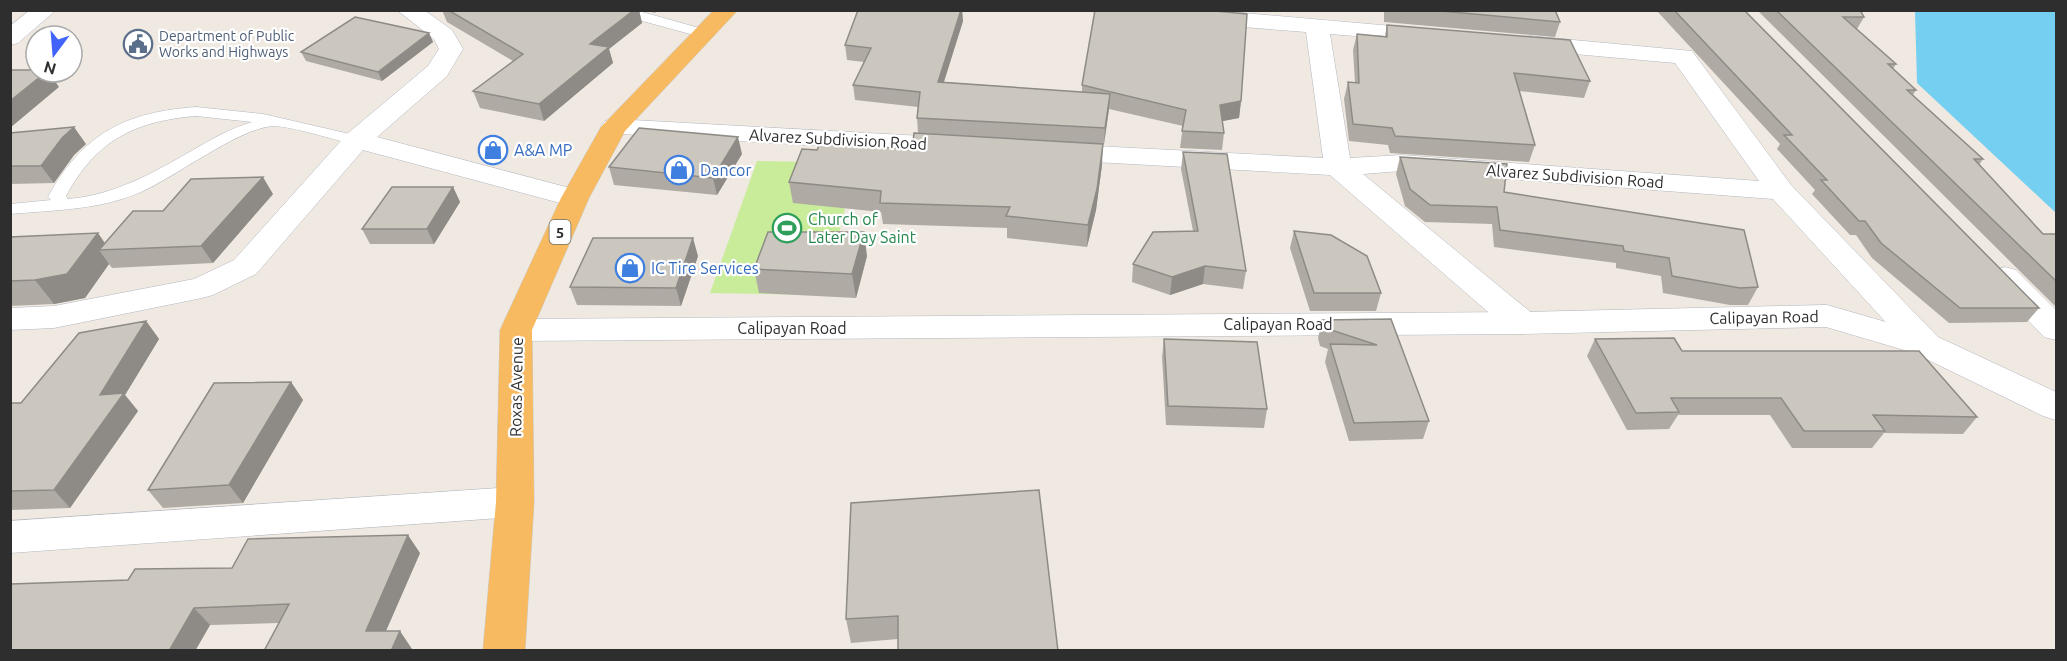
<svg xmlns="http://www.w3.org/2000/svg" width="2067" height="661" font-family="Ubuntu,sans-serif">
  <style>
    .pitch { fill: #c9ec9a }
    .water { fill: #75cff0 }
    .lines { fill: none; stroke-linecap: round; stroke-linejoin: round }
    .service-casing { stroke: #b4b7c1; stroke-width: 1 }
    .minor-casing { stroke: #b4b7c1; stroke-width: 1 }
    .tertiary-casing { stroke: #b4b7c1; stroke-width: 1 }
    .secondary-casing { stroke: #b4b7c1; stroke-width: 1 }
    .trunk-casing { stroke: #c9c9c9; stroke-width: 1 }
    .service { fill: #fff; fill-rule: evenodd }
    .minor { fill: #fff; fill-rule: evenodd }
    .tertiary { fill: #fff; fill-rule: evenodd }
    .secondary { fill: #fff; fill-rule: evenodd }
    .trunk { fill: #f8ba60; fill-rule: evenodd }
    .wall { fill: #afaba4 }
    .shaded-wall { fill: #8e8b86 }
    .building { fill: #cbc7bf; stroke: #8e8b86; stroke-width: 1.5 }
    .labels { text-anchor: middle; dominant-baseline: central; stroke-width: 4.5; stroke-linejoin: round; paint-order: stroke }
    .far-service-label { font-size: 14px; fill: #4e5e75; stroke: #fff; text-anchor: start }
    .shield { fill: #fff; stroke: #6d6d6d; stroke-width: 1.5 }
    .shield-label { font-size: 15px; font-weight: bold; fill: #2e2e2e }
    .street-label { font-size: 16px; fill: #2e2e2e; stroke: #fff }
    .shop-label { font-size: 16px; fill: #366cbe; stroke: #fff; text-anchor: start }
    .leisure-label { font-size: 16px; fill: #27864d; stroke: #fff; text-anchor: start }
  </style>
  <rect width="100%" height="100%" fill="#efe9e1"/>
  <path class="pitch" d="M757,161L856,163L824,295L710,293Z"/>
  <path class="water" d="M1915,11H2056V213L1917,83Z"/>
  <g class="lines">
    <g class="service-casing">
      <path id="service" d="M612,10H635L710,31L712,34L705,38L613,13Z
        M196,107L263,114L363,137L365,140L357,145C339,141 287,125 272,126C236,130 177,176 141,192C100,210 55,210 10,214V204L51,200L48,197C83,133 126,112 196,107ZM196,116L252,122C231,128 212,139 193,150C153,173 115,195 68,199L66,196C96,140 135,121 196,116Z"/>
    </g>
    <g class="minor-casing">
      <path id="minor" d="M30,10H56L18,43L10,45V26Z
        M397,10H424L452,30L463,49L447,76L377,137L585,192L589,198L585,204L575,207L363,150L256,274L213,295L202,298L54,328L10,330V308L54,306L194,279L234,260L347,134L428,66L439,49L434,39Z
        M1104,10H1209L1438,30L1442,35L1438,40L1430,42L1330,34L1350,158L1401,155L1759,181L1675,63L1530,50L1521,48L1518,43L1521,38L1530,36L1692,51L1791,185L1938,337L1943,345L1938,353L1926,357L1914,353L1773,199L1401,171L1363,174L1534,315L1538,323L1534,331L1522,334L1510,331L1330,175L1058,160L1048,158L1044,152L1048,146L1058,144L1323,158L1306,32L1115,17L1107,15Z
        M614,119L959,138L969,140L973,146L969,152L959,154L605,133L601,127L605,121Z
        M515,487L529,491L534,502L529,513L515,517L10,553V521Z"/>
    </g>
    <g class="tertiary-casing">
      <path id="tertiary" d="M2005,267L2016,270L2056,310V340L2044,337L1994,284L1989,277L1994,270Z"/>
    </g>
    <g class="secondary-casing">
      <path id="secondary" d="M1827,305L1938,337L2056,392V420L2043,416L1914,353L1826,327L1522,334L516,341L504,338L500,330L504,322L516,319L1522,312Z"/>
    </g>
    <g class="trunk-casing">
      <path id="trunk" d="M714,10H738L625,131L589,198L532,330L534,502L525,650H483L496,502L500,330L561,198L601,127Z"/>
    </g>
    <use href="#service" class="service"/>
    <use href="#minor" class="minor"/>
    <use href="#tertiary" class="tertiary"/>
    <use href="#secondary" class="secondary"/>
    <use href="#trunk" class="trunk"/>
  </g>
  <path class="wall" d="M442,10H639L642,23L609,49L613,63L544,121L480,108L473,91L513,61L447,22Z
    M645,10H658L655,13Z
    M962,10L963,21L944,82L1082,92V85L1241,101L1239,118L1222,121L1224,133L1222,150L1180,148L1183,126L1109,109L1104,144L918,133L917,118L918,107L855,100L853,85L864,62L847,60L845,45Z
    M1384,10H1555L1560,22L1555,37L1384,22Z
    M1656,10H1744L2039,308L2027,322L1949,323L1872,258L1856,235H1850L1812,194L1815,190L1777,149L1780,144Z
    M1757,10H1860L1864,17L1857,29L1896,64L1893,69L1916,90L1913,95L1983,159L1979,165L2043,234H2056V307Z
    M1387,25L1590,81L1584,98L1519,91L1535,145L1529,162L1390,153L1388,145L1349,141L1344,99L1348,82L1355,83L1353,50L1357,34L1385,36Z
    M429,33L433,42L382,81L306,61L301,52Z
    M10,133L86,144L74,155L54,183L10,184Z
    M817,150H912L1102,165L1096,210L1087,247L1007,238V228L883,224L881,212L793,203L789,182Z
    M1183,152L1246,271L1243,289L1203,284L1170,295L1132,282L1133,264L1193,231L1181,169Z
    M742,154L717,195L614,185L609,167Z
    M1400,157L1504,192L1758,287L1748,305H1730L1663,293L1661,276L1616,268V263L1494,247L1492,224L1425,222L1405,206L1396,174Z
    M453,187L460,202L434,244H370L362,229Z
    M273,194L213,263L112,268L109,264L85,298L54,304L10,306V237L105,243L163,211Z
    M1294,231L1381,293L1376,311H1310L1290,248Z
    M698,256L681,306L577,305L570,287Z
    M867,256L856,298L759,293L754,269Z
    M1391,319L1429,421L1423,439L1349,441L1325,362L1328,349L1320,346L1318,338L1322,320Z
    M146,321L159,339L125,395L138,411L70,508L10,510V403H21Z
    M1164,339L1267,409L1264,428L1166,425L1162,357Z
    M1595,339L1682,351L1977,417L1963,434L1884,433L1872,448H1792L1770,415H1678L1669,429L1627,430L1587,356Z
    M291,382L303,400L243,503L163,508L148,490Z
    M1039,490L898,639L851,643L846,619Z
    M420,553L386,631L412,649L411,651H264L279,623L210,625L195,651H10L128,580L232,568Z"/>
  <path class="shaded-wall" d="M634,10H639L642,23L609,49L613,63L544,121L539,104L590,44Z
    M961,10H962L963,21L939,97L938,82Z
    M429,33L433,42L382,81L378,72Z
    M46,72H49L59,87L10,128V101Z
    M1110,94L1109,109L1104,144L1105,128Z
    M1241,101L1239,118L1218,122L1220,105Z
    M74,127L86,144L74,155L54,183L41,166L62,138Z
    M738,137L742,154L717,195L713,178Z
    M1103,144L1102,165L1096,210L1087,247L1088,225Z
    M263,177L273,194L213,263L201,246Z
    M453,187L460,202L434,244L427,229Z
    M864,232L867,256L856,298L852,274Z
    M98,233L109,249L99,250L109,264L85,298L54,304L35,280Z
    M693,238L698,256L681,306L676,288Z
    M1205,266L1203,284L1170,295L1172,277Z
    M146,321L159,339L125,395L138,411L70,508L54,490L100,395Z
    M291,382L303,400L243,503L229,485Z
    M408,535L420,553L378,649L366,631Z
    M194,608L210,625L195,651H169Z
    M400,631L412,649L411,651H391Z"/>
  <path class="building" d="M448,10H634L590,44L609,47L539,104L473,91L523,54Z
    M858,10H961L938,82L1110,94L1105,128L917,118L920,92L853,85L871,48L845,45Z
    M1095,10H1204L1247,14L1241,101L1220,105L1224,133L1182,131L1186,110L1082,85Z
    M1430,10H1555L1560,22Z
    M1674,10H1744L2039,308H1960L1881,243L1865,221H1859L1821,180H1827L1784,135H1792Z
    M1776,10H1860L1864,17H1843L1896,64H1888L1916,90H1907L1983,159H1974L2043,234H2056V281Z
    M355,17L429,33L378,72L301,52Z
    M1387,25L1570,40L1590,81L1514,73L1535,145L1395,136L1392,128L1353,124L1348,82L1359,83L1357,34L1387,37Z
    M10,70H36V72H46L10,101Z
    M74,127L62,138L41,166H10V133Z
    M639,128L738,137L713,178L609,167Z
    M914,133L1103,144L1097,189L1088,225L1006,216L1010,207L880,203L881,191L789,182L802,149L817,150L821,141L912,150Z
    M1183,152L1227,154L1246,271L1205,266L1172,277L1133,264L1153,232L1198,231Z
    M1400,157L1507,164L1504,192L1744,230L1758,287L1740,288L1672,276L1669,258L1624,251L1623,246L1500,230L1497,207L1430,205L1410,189Z
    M263,177L201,246L99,250L133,211H163L191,179Z
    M392,187H453L427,229H362Z
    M1294,231L1331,235L1367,256L1381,293H1314Z
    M768,232H864L852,274L754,269Z
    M98,233L67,274L35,280L10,281V237Z
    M593,238H693L676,288L570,287Z
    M1391,319L1429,421L1354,423L1330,344L1377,345L1325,328L1322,320Z
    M146,321L100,395L124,393L54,490L10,491V403H21L79,333Z
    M1674,338L1682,351H1919L1977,417L1873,415L1885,431H1804L1781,398H1671L1679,412L1636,413L1595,339Z
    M1164,339L1257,342L1267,409L1168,406Z
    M291,382L229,485L148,490L214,383Z
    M1039,490L1058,651H898V616L846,619L851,503Z
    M408,535L366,631H400L391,651H264L289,604L194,608L169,651H10L11,584L128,580L135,569L232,568L248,539Z"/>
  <defs>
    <g id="civic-ring" transform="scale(1.5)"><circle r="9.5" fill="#fff" stroke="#5c6f8a" stroke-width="1.5"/><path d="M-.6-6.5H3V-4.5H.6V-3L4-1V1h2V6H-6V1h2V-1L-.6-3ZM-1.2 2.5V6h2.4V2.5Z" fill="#5c6f8a"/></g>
    <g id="shop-ring" transform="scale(1.5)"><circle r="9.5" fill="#fff" stroke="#3f7fe0" stroke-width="1.5"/><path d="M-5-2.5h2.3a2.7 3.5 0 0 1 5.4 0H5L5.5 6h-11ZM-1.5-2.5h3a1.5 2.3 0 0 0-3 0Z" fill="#3f7fe0"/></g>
    <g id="stadium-ring" transform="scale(1.5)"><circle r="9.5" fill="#fff" stroke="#2e9e5b" stroke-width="1.5"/><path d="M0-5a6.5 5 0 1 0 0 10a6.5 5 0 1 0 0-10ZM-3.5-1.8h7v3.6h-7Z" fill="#2e9e5b"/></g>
  </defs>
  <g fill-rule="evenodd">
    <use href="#civic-ring" x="138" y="44"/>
    <use href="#shop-ring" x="493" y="150"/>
    <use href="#shop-ring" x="679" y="170"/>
    <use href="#stadium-ring" x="787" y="228"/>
    <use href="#shop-ring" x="630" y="268"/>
  </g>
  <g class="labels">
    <g class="far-service-label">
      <text x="159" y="36">Department of Public<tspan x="159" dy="16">Works and Highways</tspan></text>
    </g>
    <rect class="shield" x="549.5" y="220" width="21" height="24" rx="4.5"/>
    <g class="shield-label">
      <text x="560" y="232">5</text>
    </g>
    <g class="street-label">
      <text transform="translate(838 139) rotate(3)">Alvarez Subdivision Road</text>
      <text transform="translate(1575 176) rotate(4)">Alvarez Subdivision Road</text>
      <text transform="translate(1764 317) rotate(-1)">Calipayan Road</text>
      <text x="1278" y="324">Calipayan Road</text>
      <text x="792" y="328">Calipayan Road</text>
      <text transform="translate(516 387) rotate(-89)">Roxas Avenue</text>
    </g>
    <g class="shop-label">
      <text x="514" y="150">A&amp;A MP</text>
      <text x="700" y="170">Dancor</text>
      <text x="651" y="268">IC Tire Services</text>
    </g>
    <g class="leisure-label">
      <text x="808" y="219">Church of<tspan x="808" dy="18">Later Day Saint</tspan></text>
    </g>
  </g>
  <rect width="2067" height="661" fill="none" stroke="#2e2e2e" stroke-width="24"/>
  <g transform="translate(54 54) rotate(196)"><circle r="28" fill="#ffffff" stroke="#ababab" stroke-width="1.5"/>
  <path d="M0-4.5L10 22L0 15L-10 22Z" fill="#4264fb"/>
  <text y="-9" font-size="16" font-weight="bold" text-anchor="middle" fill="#2e2e2e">N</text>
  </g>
</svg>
